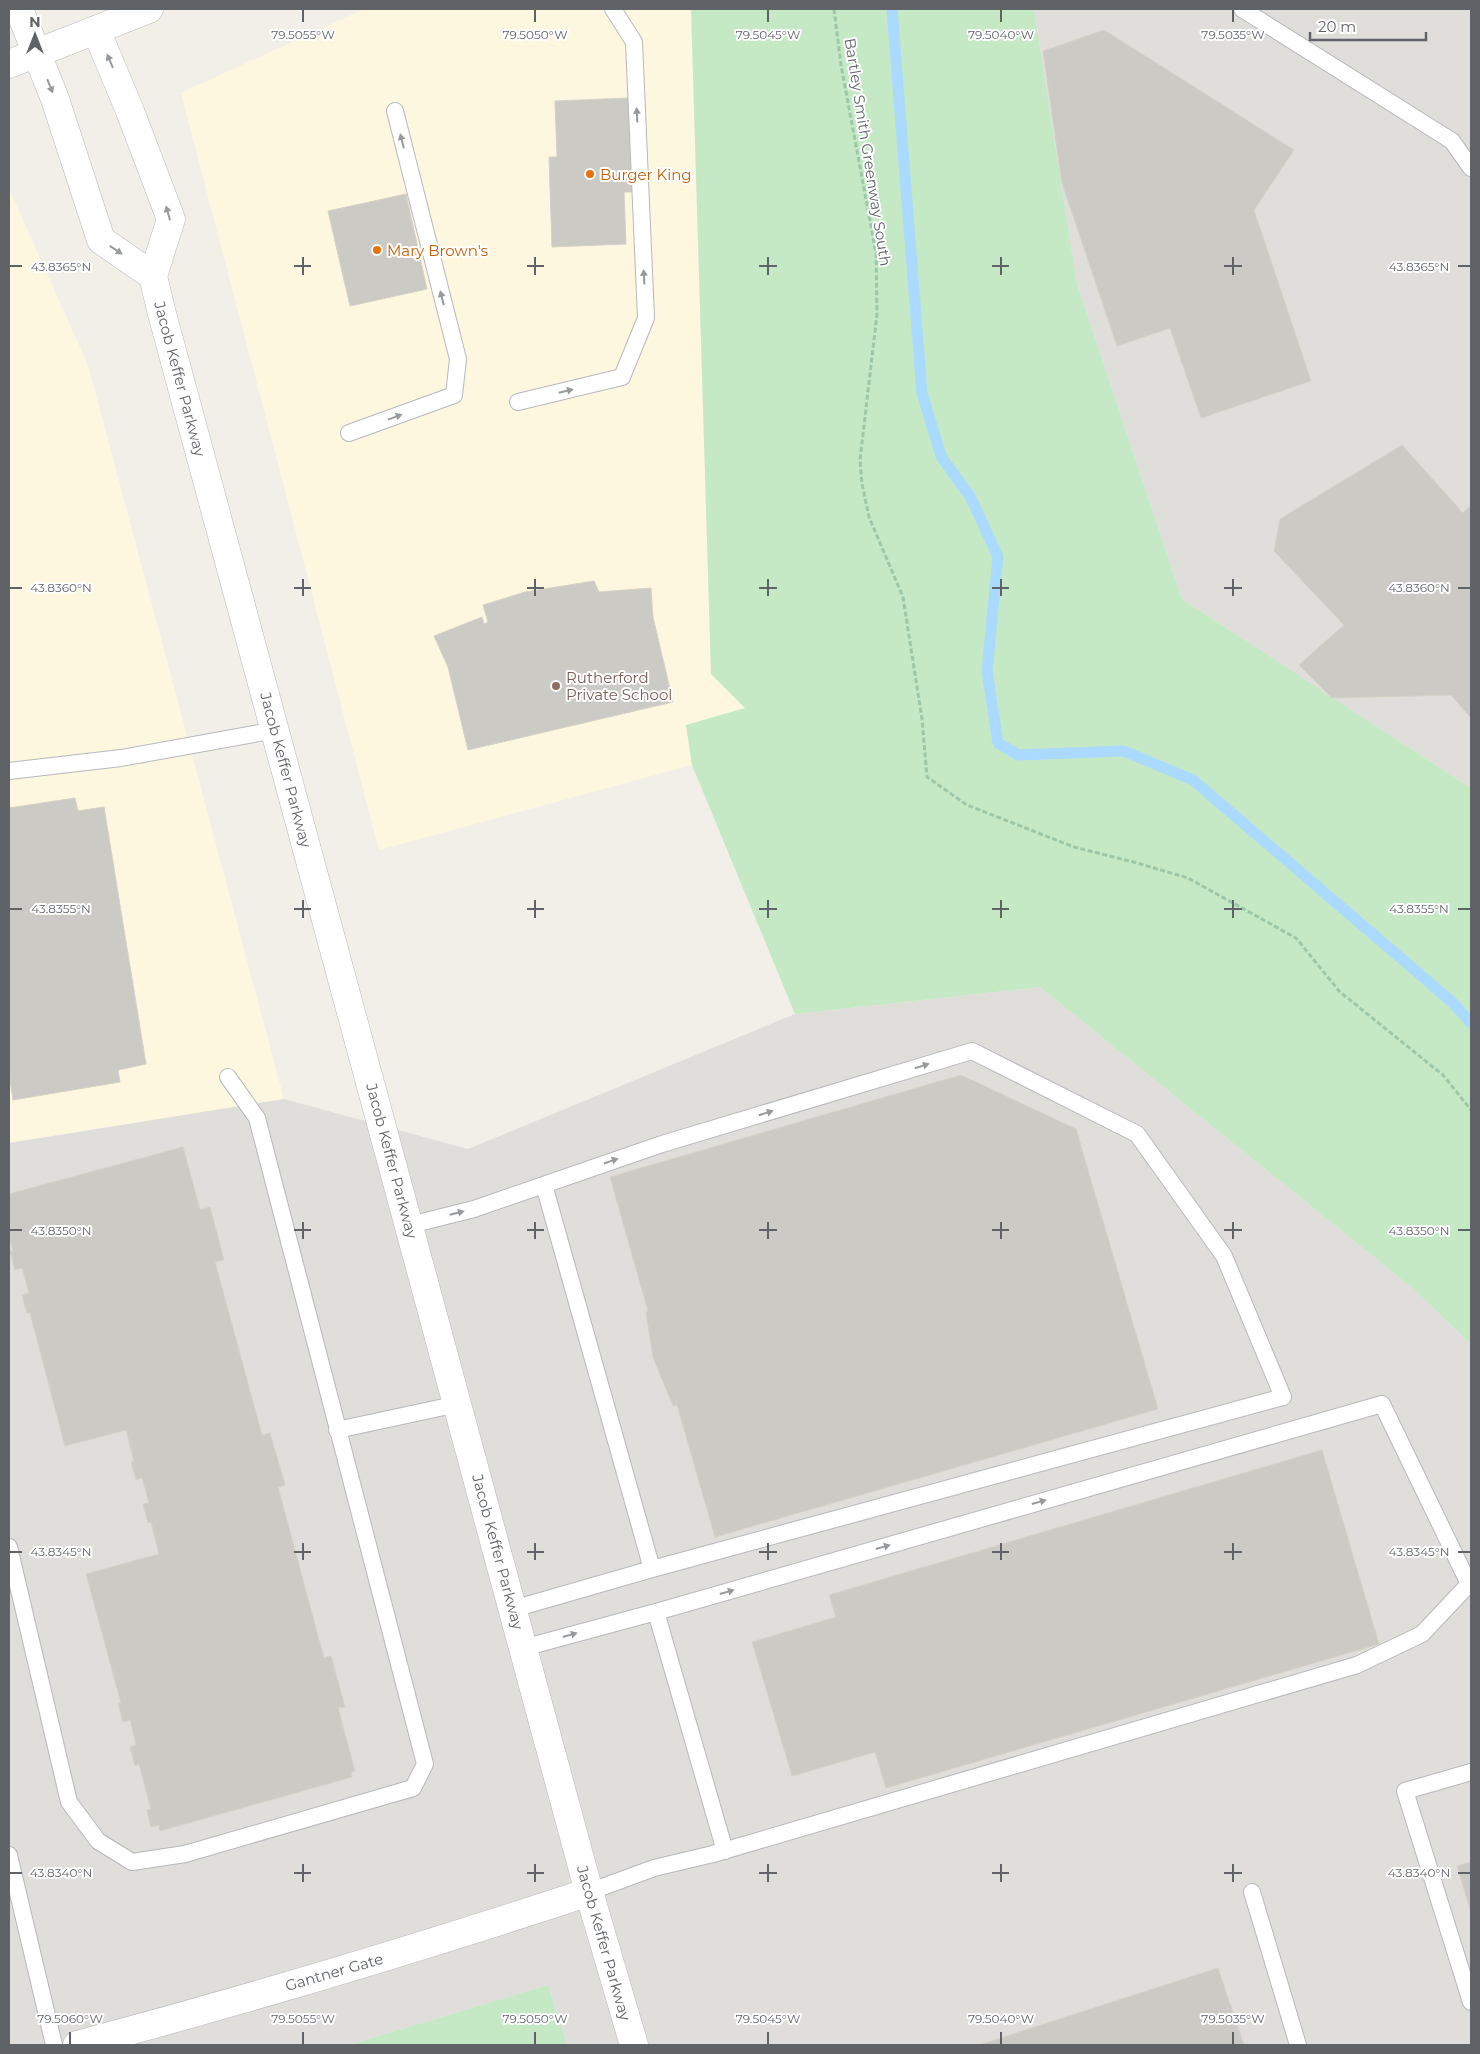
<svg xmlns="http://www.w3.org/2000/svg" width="1480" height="2054" font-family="Montserrat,sans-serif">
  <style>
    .commercial { fill: #fef7e0 }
    .industrial { fill: #e0deda }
    .green { fill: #c5e8c5 }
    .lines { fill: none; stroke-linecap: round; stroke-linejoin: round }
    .stream { stroke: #aadaff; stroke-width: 11 }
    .building { fill: #cccac5; stroke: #d6d1c6 }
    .service-casing { stroke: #b5b8bc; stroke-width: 18 }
    .minor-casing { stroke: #b5b8bc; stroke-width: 29 }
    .secondary-casing { stroke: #b6babf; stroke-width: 29 }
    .path { stroke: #9cc7a9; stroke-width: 3; stroke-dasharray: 5 2.5; stroke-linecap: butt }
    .service { stroke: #fff; stroke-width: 16 }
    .minor { stroke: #fff; stroke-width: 28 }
    .secondary { stroke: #fff; stroke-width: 28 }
    .oneway { fill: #979a9d }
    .ticks { fill: none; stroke: #5f6368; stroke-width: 2 }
    .food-dot { fill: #e8710a; stroke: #fff; stroke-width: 2 }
    .education-dot { fill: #8d6e63; stroke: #fff; stroke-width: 2 }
    .labels { text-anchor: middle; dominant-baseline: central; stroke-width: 4; stroke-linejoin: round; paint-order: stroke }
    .street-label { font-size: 15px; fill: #5f6368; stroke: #fff }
    .food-label { font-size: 15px; fill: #c56008; stroke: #fff; text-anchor: start }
    .education-label { font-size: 15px; fill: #785e54; stroke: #fff; text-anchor: start }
    .ticks-label { font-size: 12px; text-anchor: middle; fill: #5f6368; stroke: #fff; stroke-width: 4; stroke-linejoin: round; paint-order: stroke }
  </style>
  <rect width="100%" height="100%" fill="#f1efe8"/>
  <path class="commercial" d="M364,9H691L711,674L746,708L686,725L692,765L379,850L181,93Z
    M9,189L88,365L284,1099L9,1143Z"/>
  <path class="industrial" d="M1034,9H1471V788L1182,599L1077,284Z
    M1040,987L1410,1286L1471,1344V2045H567L548,1985L349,2045H9V1143L284,1099L468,1149L795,1014Z"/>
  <path class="green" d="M691,9H1034L1077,284L1182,599L1471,788V1344L1410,1286L1040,987L795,1014L692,765L686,725L745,708L711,674Z
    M548,1985L567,2045H349Z"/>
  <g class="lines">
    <path class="stream" d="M892,9L922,393L941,456L971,498L998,557L987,671L998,743L1018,755L1124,751L1193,780L1452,1002L1471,1023"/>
  </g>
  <path class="building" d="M1104,30L1294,150L1254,210L1311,381L1201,418L1170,328L1117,346L1062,183L1043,51Z
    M628,98L632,192H624L626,244L552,247L549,157H557L555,101Z
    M406,194L427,289L350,306L328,211Z
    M1402,445L1463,513L1471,505V718L1451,695L1332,698L1299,665L1344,625L1274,551L1280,519Z
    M594,581L599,592L651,588L653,617L673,702L468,750L448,667L434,636L482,617L484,624L488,622L483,605L525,592Z
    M75,798L78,811L104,807L146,1064L118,1070L120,1082L13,1100L9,1072V808Z
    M961,1075L1076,1129L1158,1409L715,1537L677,1405L673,1406L653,1357L646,1312L648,1311L610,1177Z
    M183,1147L200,1210L210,1207L224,1260L215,1262L262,1435L270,1433L285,1485L278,1487L324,1658L331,1656L345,1707L338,1708L355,1771L351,1772L352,1777L160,1831L159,1825L151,1827L147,1810L151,1809L139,1764L135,1766L130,1747L136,1745L130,1720L123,1722L118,1703H121L86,1574L159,1554L151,1522L148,1523L143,1504L149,1503L142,1478L136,1480L131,1462L134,1461L126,1430L65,1446L30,1313H27L22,1295L29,1293L22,1268L15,1270L10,1251H13L9,1234V1194Z
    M1322,1450L1379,1644L886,1788L875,1752L792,1776L752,1642L836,1617L829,1595Z
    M1471,1862V1912L1457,1866Z
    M1218,1968L1244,2045H979Z"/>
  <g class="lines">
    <g class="service-casing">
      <path id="service" d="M1242,9L1452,141L1471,168
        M518,402L622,377L646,318L634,42L613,9
        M349,433L454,395L458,359L395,111
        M9,771L121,758L276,730
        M544,1185L652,1569
        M410,1225L474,1209L662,1144L972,1051L1137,1134L1224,1256L1283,1397L652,1569L513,1609
        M337,1430L458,1404
        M9,1547L69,1802L98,1841L132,1862L185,1854L413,1788L425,1764L257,1118L228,1077
        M656,1612L725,1851
        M523,1648L656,1612L1382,1404L1469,1584L1422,1634L1357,1665L713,1854L654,1868L589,1892
        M1471,1772L1405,1791L1471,2002
        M9,1855L54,2045
        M1252,1892L1298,2045"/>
    </g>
    <g class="minor-casing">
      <path id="minor" d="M19,9L55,99L101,240L153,276
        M96,30L130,111L171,219L153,276L161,310L589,1892L634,2045
        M77,2045C249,1999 420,1948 589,1892"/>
    </g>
    <g class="secondary-casing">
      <path id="secondary" d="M9,64L149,9"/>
    </g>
    <path class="path" d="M834,9L841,65L876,253L877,314L860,460L862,484L869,517L903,597L922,719L927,777L967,805L1074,847L1137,863L1188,878L1296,938L1340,992L1443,1075L1471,1110"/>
    <use href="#service" class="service"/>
    <use href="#minor" class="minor"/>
    <use href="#secondary" class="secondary"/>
  </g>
  <defs><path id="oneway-solid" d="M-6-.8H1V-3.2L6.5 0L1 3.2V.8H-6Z" transform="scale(1.25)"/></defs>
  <g class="oneway">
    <use href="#oneway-solid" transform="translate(110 61) rotate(-113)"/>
    <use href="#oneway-solid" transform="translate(50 86) rotate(68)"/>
    <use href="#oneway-solid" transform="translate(637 115) rotate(-93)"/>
    <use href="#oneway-solid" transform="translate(402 141) rotate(-104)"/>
    <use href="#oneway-solid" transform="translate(168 213) rotate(-106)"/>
    <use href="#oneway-solid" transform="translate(116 250) rotate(34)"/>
    <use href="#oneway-solid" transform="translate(644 277) rotate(-93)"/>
    <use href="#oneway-solid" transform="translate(442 298) rotate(-104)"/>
    <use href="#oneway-solid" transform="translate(566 391) rotate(-13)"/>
    <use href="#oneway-solid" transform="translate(395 417) rotate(-20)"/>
    <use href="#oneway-solid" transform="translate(922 1066) rotate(-17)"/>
    <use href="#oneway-solid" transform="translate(766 1113) rotate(-17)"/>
    <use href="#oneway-solid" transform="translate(611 1161) rotate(-19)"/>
    <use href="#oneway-solid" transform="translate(457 1213) rotate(-14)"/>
    <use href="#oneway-solid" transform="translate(1039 1502) rotate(-16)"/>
    <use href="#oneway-solid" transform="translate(883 1547) rotate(-16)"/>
    <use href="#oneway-solid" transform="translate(727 1592) rotate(-16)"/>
    <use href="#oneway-solid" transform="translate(570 1635) rotate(-16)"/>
  </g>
  <path class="ticks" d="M303,10V22M535,10V22M768,10V22M1001,10V22M1233,10V22M303,257V275M535,257V275M768,257V275M1001,257V275M1233,257V275M10,266H22M294,266H311M527,266H544M759,266H777M992,266H1009M1224,266H1242M1458,266H1470M303,579V596M535,579V596M768,579V596M1001,579V596M1233,579V596M10,588H22M294,588H311M527,588H544M759,588H777M992,588H1009M1224,588H1242M1458,588H1470M303,900V918M535,900V918M768,900V918M1001,900V918M1233,900V918M10,909H22M294,909H311M527,909H544M759,909H777M992,909H1009M1224,909H1242M1458,909H1470M303,1222V1239M535,1222V1239M768,1222V1239M1001,1222V1239M1233,1222V1239M10,1230H22M294,1230H311M527,1230H544M759,1230H777M992,1230H1009M1224,1230H1242M1458,1230H1470M303,1543V1560M535,1543V1560M768,1543V1560M1001,1543V1560M1233,1543V1560M10,1552H22M294,1552H311M527,1552H544M759,1552H777M992,1552H1009M1224,1552H1242M1458,1552H1470M303,1864V1882M535,1864V1882M768,1864V1882M1001,1864V1882M1233,1864V1882M10,1873H22M294,1873H311M527,1873H544M759,1873H777M992,1873H1009M1224,1873H1242M1458,1873H1470M70,2032V2044M303,2032V2044M535,2032V2044M768,2032V2044M1001,2032V2044M1233,2032V2044"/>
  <g class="food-dot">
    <circle cx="590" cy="174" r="5"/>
    <circle cx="377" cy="250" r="5"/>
  </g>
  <circle class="education-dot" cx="556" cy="686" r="5"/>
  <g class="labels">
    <g class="street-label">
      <text transform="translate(868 152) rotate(81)">Bartley Smith Greenway South</text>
      <text transform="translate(180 379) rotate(75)">Jacob Keffer Parkway</text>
      <text transform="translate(286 770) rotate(75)">Jacob Keffer Parkway</text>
      <text transform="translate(392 1161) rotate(75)">Jacob Keffer Parkway</text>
      <text transform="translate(498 1552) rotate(75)">Jacob Keffer Parkway</text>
      <text transform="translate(604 1943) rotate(74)">Jacob Keffer Parkway</text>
      <text transform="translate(334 1972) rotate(-16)">Gantner Gate</text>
    </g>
    <g class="food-label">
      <text x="600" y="174">Burger King</text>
      <text x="387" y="250">Mary Brown's</text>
    </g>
    <g class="education-label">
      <text x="566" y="677">Rutherford<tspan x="566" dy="17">Private School</tspan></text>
    </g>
  </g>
  <g class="ticks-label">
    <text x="303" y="39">79.5055°W</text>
    <text x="535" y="39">79.5050°W</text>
    <text x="768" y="39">79.5045°W</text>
    <text x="1001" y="39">79.5040°W</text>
    <text x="1233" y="39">79.5035°W</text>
    <text x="61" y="271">43.8365°N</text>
    <text x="1419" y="271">43.8365°N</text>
    <text x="61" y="592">43.8360°N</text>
    <text x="1419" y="592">43.8360°N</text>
    <text x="61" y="913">43.8355°N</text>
    <text x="1419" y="913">43.8355°N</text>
    <text x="61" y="1235">43.8350°N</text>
    <text x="1419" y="1235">43.8350°N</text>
    <text x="61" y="1556">43.8345°N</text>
    <text x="1419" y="1556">43.8345°N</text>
    <text x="61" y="1877">43.8340°N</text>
    <text x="1419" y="1877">43.8340°N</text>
    <text x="70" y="2023">79.5060°W</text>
    <text x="303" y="2023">79.5055°W</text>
    <text x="535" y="2023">79.5050°W</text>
    <text x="768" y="2023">79.5045°W</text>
    <text x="1001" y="2023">79.5040°W</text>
    <text x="1233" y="2023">79.5035°W</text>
  </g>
  <rect width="1480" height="2054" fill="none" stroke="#5f6368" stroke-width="20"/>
  <g transform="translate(35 35)" stroke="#ffffff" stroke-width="4" paint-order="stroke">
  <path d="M0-4L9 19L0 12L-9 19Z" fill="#5f6368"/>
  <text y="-8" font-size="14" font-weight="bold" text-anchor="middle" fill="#5f6368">N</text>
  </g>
  <path d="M1310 32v8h116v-8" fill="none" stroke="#5f6368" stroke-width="2.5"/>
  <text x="1318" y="32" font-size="15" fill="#5f6368" stroke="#ffffff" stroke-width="4" paint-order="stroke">20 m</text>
</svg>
